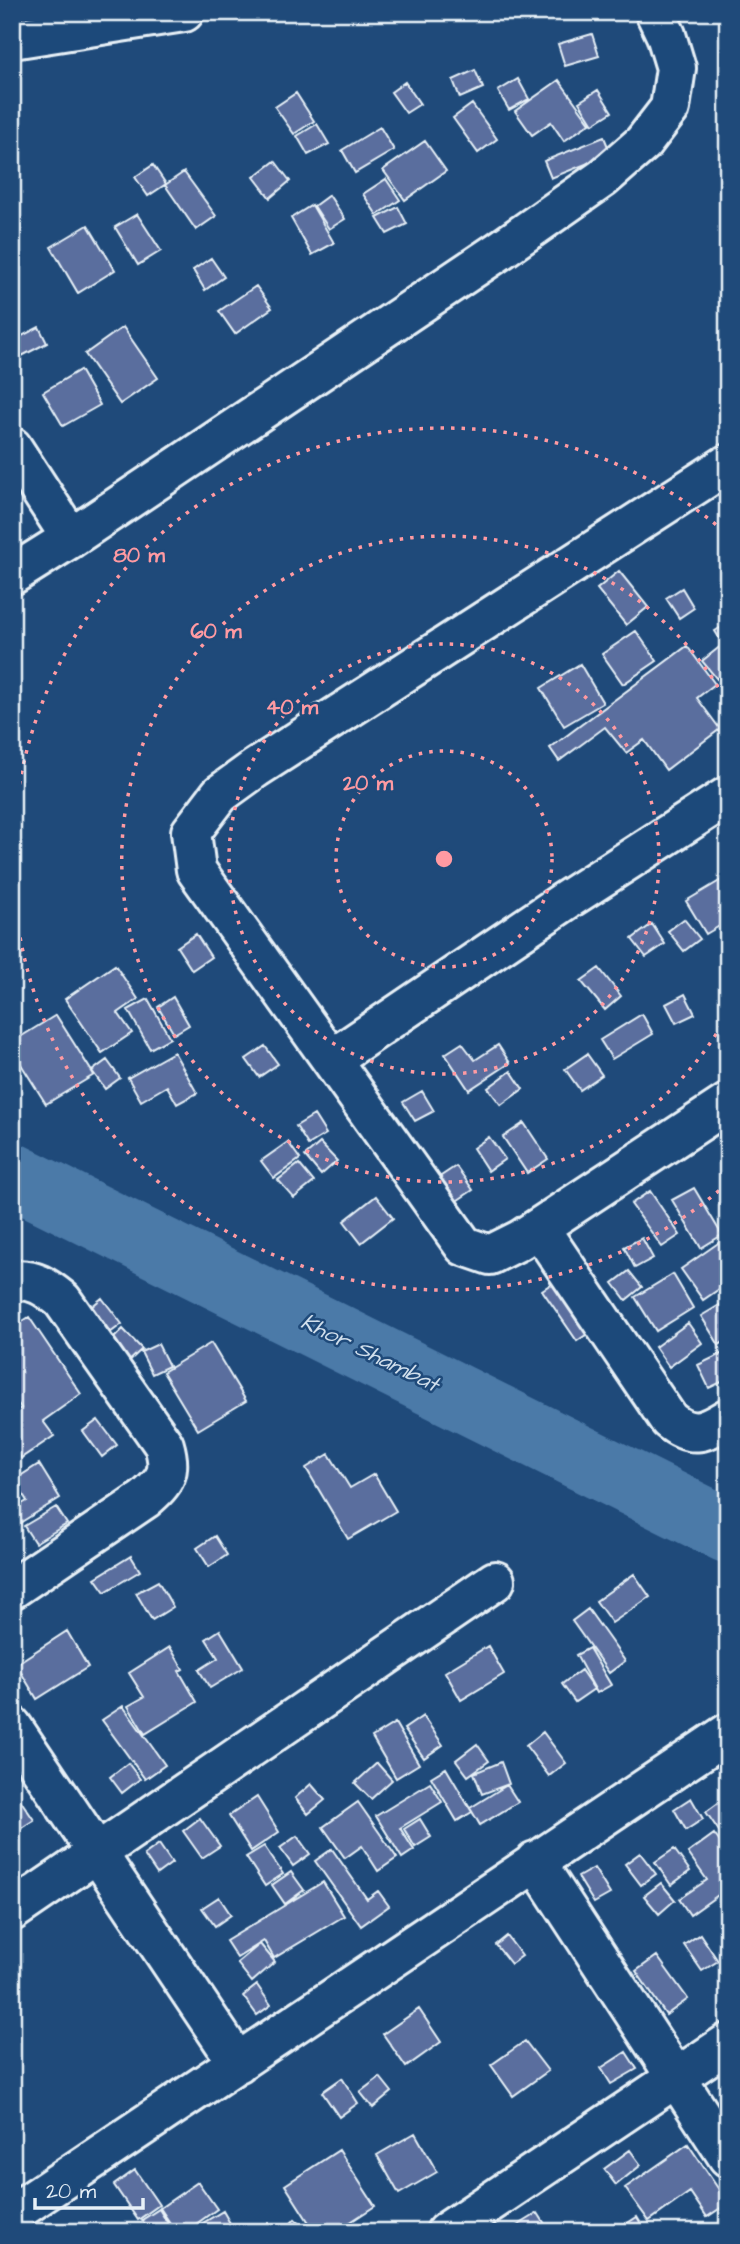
<svg xmlns="http://www.w3.org/2000/svg" width="740" height="2244" font-family="'Architects Daughter',sans-serif">
  <style>
    .lines { fill: none; stroke-linecap: round; stroke-linejoin: round }
    .river { stroke: #4c7aa8; stroke-width: 65 }
    .building { fill: #5a6e9e; stroke: #e8f1f8; stroke-width: 2 }
    .minor-casing { stroke: #e8f1f8; stroke-width: 44 }
    .minor { stroke: #1f4a7a; stroke-width: 38 }
    .ring { fill: none; stroke: #ff9aa2; stroke-width: 3.5; stroke-dasharray: 3.5 7 }
    .labels { text-anchor: middle; dominant-baseline: central; stroke-width: 5; stroke-linejoin: round; paint-order: stroke }
    .water-label { font-size: 23px; font-style: italic; fill: #d1dfec; stroke: #1f4a7a }
    .centre { fill: #ff9aa2; stroke: #1f4a7a; stroke-width: 3.5 }
    .ring-label { font-size: 21px; text-anchor: middle; font-weight: bold; fill: #ff9aa2; stroke: #1f4a7a; stroke-width: 5; stroke-linejoin: round; paint-order: stroke }
  </style>
  <rect width="100%" height="100%" fill="#1f4a7a"/>
  <filter id="ink" filterUnits="userSpaceOnUse"><feTurbulence type="fractalNoise" baseFrequency=".0143" numOctaves="2"/><feDisplacementMap in="SourceGraphic" scale="14" xChannelSelector="R" yChannelSelector="G"/><feConvolveMatrix kernelMatrix="1 2 1 2 8 2 1 2 1" color-interpolation-filters="sRGB"/></filter>
  <g filter="url(#ink)">
    <g class="lines">
      <path class="river" d="M12,1175L728,1531"/>
    </g>
    <path class="building" d="M592,34L599,56L565,66L558,44Z
      M475,70L483,88L460,98L453,80Z
      M518,79L529,99L509,110L498,91Z
      M559,80L590,123L564,141L551,122L532,135L515,111Z
      M405,82L420,104L406,113L391,92Z
      M598,90L612,112L593,124L579,102Z
      M296,93L314,121L294,134L275,107Z
      M472,104L497,139L478,153L453,118Z
      M317,124L329,144L308,155L297,136Z
      M380,127L394,150L355,173L342,150Z
      M604,137L611,154L551,178L544,161Z
      M425,141L446,171L405,200L383,170Z
      M275,161L290,181L270,198L254,177Z
      M153,165L166,184L148,196L135,177Z
      M184,172L216,216L196,230L165,185Z
      M386,179L400,200L377,215L363,194Z
      M329,195L345,219L329,229L314,206Z
      M312,205L334,243L312,255L291,218Z
      M398,207L407,224L387,234L377,218Z
      M137,214L161,251L138,265L115,227Z
      M88,225L115,270L78,293L51,247Z
      M211,258L224,277L205,290L193,270Z
      M256,286L272,308L235,334L219,311Z
      M39,327L47,343L12,361V341Z
      M123,327L158,378L120,404L85,354Z
      M80,370L100,405L63,426L43,392Z
      M619,571L648,607L626,625L597,589Z
      M682,588L694,608L679,618L666,598Z
      M728,623V645L725,647L715,631Z
      M636,631L657,661L623,684L602,654Z
      M722,645L728,651V670L717,679L702,661Z
      M687,646L715,684L697,698L720,729L666,770L644,740L626,753L605,727L559,761L550,748Z
      M580,664L603,703L564,726L541,688Z
      M728,876V921L706,934L686,901Z
      M684,919L700,939L684,951L668,931Z
      M652,924L665,944L646,957L632,939Z
      M196,934L211,957L192,970L177,947Z
      M115,965L138,999L118,1013L132,1033L102,1053L65,999Z
      M599,968L621,996L605,1010L581,981Z
      M685,994L695,1014L676,1023L666,1004Z
      M173,997L189,1025L174,1034L158,1007Z
      M148,999L170,1038L150,1049L128,1010Z
      M642,1014L653,1034L612,1059L600,1040Z
      M56,1015L94,1075L46,1104L12,1050V1042Z
      M462,1043L475,1060L498,1045L510,1063L469,1090L445,1054Z
      M265,1046L278,1064L259,1077L246,1059Z
      M174,1052L197,1093L177,1104L167,1086L141,1101L128,1078Z
      M587,1054L602,1075L580,1090L565,1069Z
      M107,1060L120,1078L105,1089L92,1071Z
      M511,1071L523,1089L501,1105L488,1088Z
      M422,1091L434,1111L415,1121L403,1102Z
      M314,1115L326,1134L308,1145L296,1126Z
      M524,1123L548,1159L527,1173L503,1137Z
      M489,1137L505,1159L488,1171L473,1148Z
      M288,1142L300,1159L274,1178L261,1161Z
      M320,1143L337,1161L321,1175L305,1156Z
      M299,1164L314,1182L294,1198L278,1180Z
      M456,1166L473,1190L455,1202L438,1178Z
      M694,1188L722,1235L701,1248L672,1200Z
      M650,1191L680,1235L662,1247L631,1204Z
      M376,1196L393,1218L361,1243L344,1221Z
      M642,1238L653,1258L635,1268L624,1247Z
      M724,1239L728,1244V1283L703,1300L681,1269Z
      M580,1265L615,1315L577,1341L542,1290Z
      M629,1271L642,1287L626,1300L613,1283Z
      M673,1274L693,1308L656,1331L635,1297Z
      M102,1298L122,1324L103,1338L84,1313Z
      M728,1300V1339L719,1345L701,1316Z
      M29,1317L81,1394L43,1421L54,1436L21,1458L12,1445V1414L21,1408L12,1395V1328Z
      M688,1323L702,1343L669,1367L655,1347Z
      M123,1329L142,1349L122,1368L103,1349Z
      M211,1343L246,1401L198,1430L163,1372Z
      M158,1344L169,1366L152,1374L141,1352Z
      M725,1352L728,1358V1379L709,1388L698,1365Z
      M98,1420L117,1445L102,1457L83,1431Z
      M329,1454L350,1488L374,1474L396,1511L348,1539L306,1468Z
      M39,1464L60,1498L15,1526L12,1522V1510L27,1501L14,1480Z
      M56,1507L67,1524L35,1543L24,1526Z
      M215,1536L227,1555L209,1567L197,1548Z
      M131,1556L140,1571L105,1592L95,1578Z
      M634,1574L650,1597L612,1623L596,1601Z
      M158,1581L173,1607L152,1620L136,1593Z
      M588,1609L625,1661L609,1673L572,1621Z
      M220,1630L243,1668L210,1688L199,1670L218,1658L206,1639Z
      M67,1631L88,1667L37,1699L16,1664Z
      M488,1646L504,1674L461,1700L445,1672Z
      M170,1647L183,1669L179,1671L197,1702L145,1734L128,1706L144,1697L129,1673Z
      M589,1648L611,1685L597,1693L576,1655Z
      M581,1670L594,1689L575,1702L562,1684Z
      M123,1706L165,1765L145,1779L102,1720Z
      M423,1716L443,1745L424,1758L404,1729Z
      M395,1723L419,1764L396,1778L372,1737Z
      M543,1732L566,1763L549,1776L526,1746Z
      M477,1744L489,1761L468,1776L456,1760Z
      M501,1762L509,1784L482,1794L474,1773Z
      M128,1763L140,1779L122,1793L110,1777Z
      M377,1763L392,1780L371,1799L355,1783Z
      M446,1768L472,1812L457,1821L431,1777Z
      M430,1783L442,1802L400,1828L414,1850L402,1858L376,1816Z
      M311,1784L325,1800L308,1814L295,1798Z
      M507,1785L518,1802L480,1825L470,1808Z
      M12,1788L34,1820L12,1834Z
      M257,1797L279,1832L251,1851L229,1816Z
      M691,1798L703,1819L686,1830L674,1809Z
      M725,1798L728,1801V1844L706,1812Z
      M358,1802L397,1858L378,1871L362,1846L345,1858L323,1827Z
      M200,1818L220,1846L202,1858L183,1831Z
      M420,1819L431,1837L415,1847L404,1829Z
      M714,1834L728,1853V1888L690,1915L679,1899L707,1880L688,1853Z
      M297,1836L310,1854L293,1866L280,1848Z
      M159,1844L172,1863L157,1874L144,1855Z
      M264,1846L283,1874L265,1886L246,1857Z
      M332,1849L367,1899L378,1891L389,1906L361,1926L315,1861Z
      M674,1849L690,1871L671,1885L655,1862Z
      M640,1853L656,1874L641,1885L625,1864Z
      M594,1868L610,1894L594,1903L578,1877Z
      M291,1872L304,1890L285,1904L272,1885Z
      M323,1882L344,1916L274,1958L264,1941L237,1958L226,1941Z
      M661,1883L675,1900L659,1914L644,1896Z
      M219,1897L231,1915L215,1926L202,1908Z
      M700,1934L718,1961L702,1971L684,1945Z
      M507,1936L522,1956L511,1964L496,1945Z
      M260,1944L275,1962L252,1982L237,1963Z
      M657,1956L688,1999L666,2015L636,1971Z
      M257,1985L271,2005L257,2015L243,1996Z
      M419,2009L441,2042L406,2067L383,2034Z
      M525,2041L548,2071L513,2096L491,2065Z
      M626,2052L637,2069L611,2084L601,2068Z
      M380,2077L392,2092L373,2108L360,2092Z
      M342,2078L358,2103L339,2117L322,2092Z
      M415,2133L437,2172L399,2194L377,2155Z
      M688,2144L728,2203L707,2217L690,2192L649,2221L625,2188Z
      M339,2150L375,2206L335,2232H315L285,2185Z
      M630,2150L641,2165L616,2185L604,2169Z
      M135,2170L159,2205L138,2220L114,2185Z
      M198,2182L217,2209L185,2232H176L160,2208Z
      M159,2209L173,2232H150L142,2220Z
      M223,2211L235,2232H188Z
      M538,2213L550,2232H520L517,2226Z
      M637,2217L646,2232H614Z
      M295,2219L308,2232H283Z"/>
    <g class="lines">
      <g class="minor-casing">
        <path id="minor" d="M12,39L184,12
          M12,447L71,538
          M728,464L256,768L220,794L191,832L196,870L464,1246L490,1255L520,1240L728,1103
          M12,575L71,538L499,251L603,178L643,143L670,108L676,68L666,35L655,12
          M332,1059L565,901L728,796
          M539,1228L669,1420C692,1439 705,1432 728,1418
          M12,1281C33,1277 47,1288 62,1300L164,1445C172,1472 166,1481 145,1499L12,1589
          M12,1726L238,2063
          M535,1861L728,2157
          M12,1911L495,1581
          M12,2214L728,1733
          M446,2232L728,2043"/>
      </g>
      <use href="#minor" class="minor"/>
    </g>
  </g>
  <g class="ring">
    <circle cx="444" cy="859" r="108"/>
    <circle cx="444" cy="859" r="215"/>
    <path d="M727 1016A323 323 0 1 1 727 702"/>
    <path d="M727 1184A431 431 0 1 1 727 534"/>
  </g>
  <g class="labels">
    <g class="water-label">
      <text transform="translate(370 1353) rotate(26)">Khor Shambat</text>
    </g>
  </g>
  <circle cx="444" cy="859" r="10" class="centre"/>
  <g class="ring-label">
    <text x="139" y="562">80 m</text>
    <text x="216" y="638">60 m</text>
    <text x="292" y="714">40 m</text>
    <text x="368" y="790">20 m</text>
  </g>
  <rect width="740" height="2244" fill="none" stroke="#1f4a7a" stroke-width="42"/>
  <rect x="21" y="21" width="698" height="2202" fill="none" stroke="#e8f1f8" stroke-width="2.5" filter="url(#ink)"/>
  <path d="M35 2198v10h108v-10" fill="none" stroke="#e8f1f8" stroke-width="3.5"/>
  <text x="46" y="2198" font-size="21" fill="#e8f1f8" stroke="#1f4a7a" stroke-width="5" paint-order="stroke">20 m</text>
</svg>
